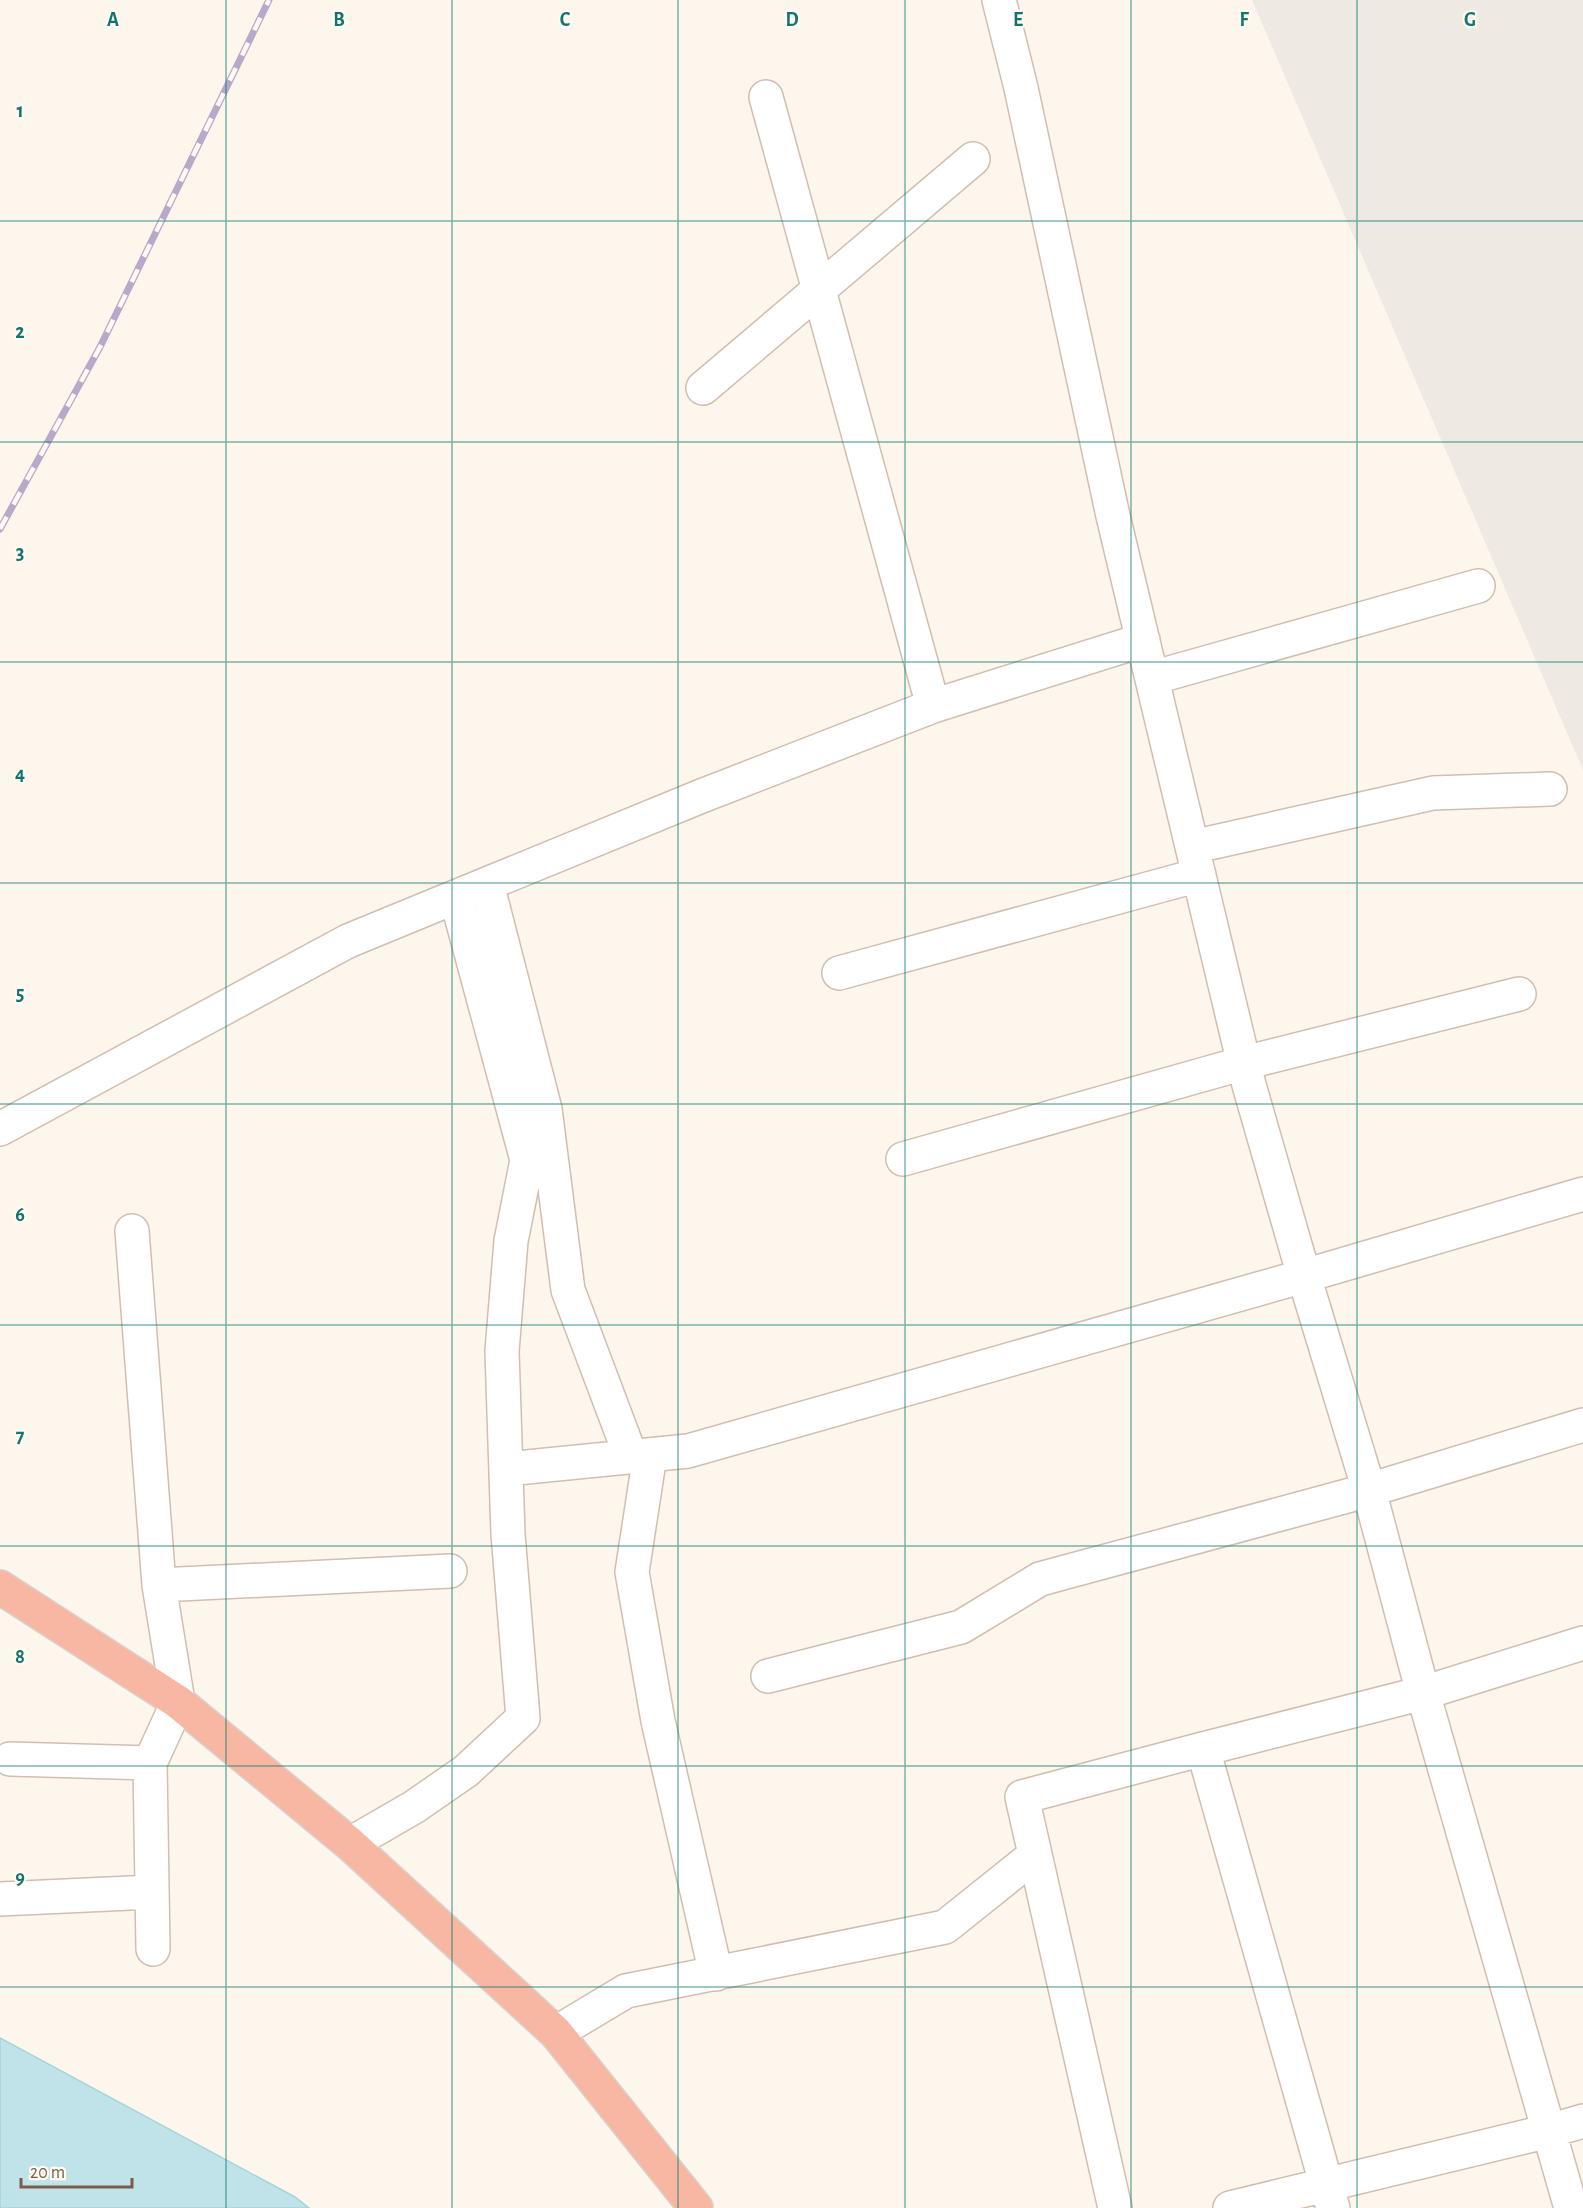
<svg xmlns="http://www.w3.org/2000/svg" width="1583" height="2208" font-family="'Alegreya Sans',sans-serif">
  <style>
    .industrial { fill: #efe9e4 }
    .water { fill: #bfe3e8; stroke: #a5d3da; stroke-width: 1.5 }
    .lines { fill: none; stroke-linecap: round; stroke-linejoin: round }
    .minor-casing { stroke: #d1beb0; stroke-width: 36 }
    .highway-casing { stroke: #dad1cd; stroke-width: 36 }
    .minor { stroke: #fff; stroke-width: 33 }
    .highway { stroke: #f7b7a3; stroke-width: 33 }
    .rail-casing { stroke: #b9a8c9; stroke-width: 7 }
    .rail { stroke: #fffaf3; stroke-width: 4.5; stroke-dasharray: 14; stroke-linecap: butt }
    .grid { fill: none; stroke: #0f766e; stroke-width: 1.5; stroke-opacity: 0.55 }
    .grid-label { font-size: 20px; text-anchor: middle; font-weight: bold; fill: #0f766e; stroke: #fffaf3; stroke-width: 4.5; stroke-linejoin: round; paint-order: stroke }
  </style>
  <rect width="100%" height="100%" fill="#fdf6ec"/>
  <path class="industrial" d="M1252,0H1583V770Z"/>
  <path class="water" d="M0,2038L295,2197L309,2208H0Z"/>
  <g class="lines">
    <g class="minor-casing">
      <path id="minor" d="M999,0L1021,88L1113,516L1249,1085L1304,1276L1369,1490L1423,1693L1571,2208
        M766,97L933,706
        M703,388L973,159
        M1152,678L1478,586
        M1192,847L1433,793L1550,789
        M487,884L545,1109L568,1290L631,1457
        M839,973L1199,875
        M0,1129L348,941L699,797L933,706L1143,640
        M903,1159L1244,1063L1519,994
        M132,1231L159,1585
        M650,1455L632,1572L658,1721L716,1974
        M506,1469L688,1451L1304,1276L1583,1194
        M768,1676L961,1627L1040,1579L1369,1490L1583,1425
        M10,1759L150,1763
        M350,1844L414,1807L466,1771L523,1718L508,1534L502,1351L511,1241L527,1160L456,897
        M0,1899L152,1892
        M153,1949L150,1763L178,1702L159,1585L450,1571
        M556,2033L626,1991L945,1927L1035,1855
        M1115,2208L1022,1797L1203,1749
        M1230,2208L1549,2131L1583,2121
        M1333,2208L1203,1749L1423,1693L1583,1643"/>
    </g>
    <g class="highway-casing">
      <path id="highway" d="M0,1587L178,1702L350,1844L556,2033L696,2208"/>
    </g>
    <use href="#minor" class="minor"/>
    <use href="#highway" class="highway"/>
    <g class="rail-casing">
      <path id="rail" d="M0,529L100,347L269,0"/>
    </g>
    <use href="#rail" class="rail"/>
  </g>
  <path class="grid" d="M226,0V2208M452,0V2208M678,0V2208M905,0V2208M1131,0V2208M1357,0V2208M0,221H1583M0,442H1583M0,662H1583M0,883H1583M0,1104H1583M0,1325H1583M0,1546H1583M0,1766H1583M0,1987H1583"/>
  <g class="grid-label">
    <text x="113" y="26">A</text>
    <text x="339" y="26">B</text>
    <text x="565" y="26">C</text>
    <text x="792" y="26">D</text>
    <text x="1018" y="26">E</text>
    <text x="1244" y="26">F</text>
    <text x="1470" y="26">G</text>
    <text x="20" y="117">1</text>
    <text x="20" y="338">2</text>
    <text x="20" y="559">3</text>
    <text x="20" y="780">4</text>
    <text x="20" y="1000">5</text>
    <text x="20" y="1221">6</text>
    <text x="20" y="1442">7</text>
    <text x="20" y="1663">8</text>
    <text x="20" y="1884">9</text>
  </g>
  <path d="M21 2178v9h111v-9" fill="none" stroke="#7a5c4d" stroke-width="3"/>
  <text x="30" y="2178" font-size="18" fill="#7a5c4d" stroke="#fffaf3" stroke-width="4.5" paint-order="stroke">20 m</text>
</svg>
